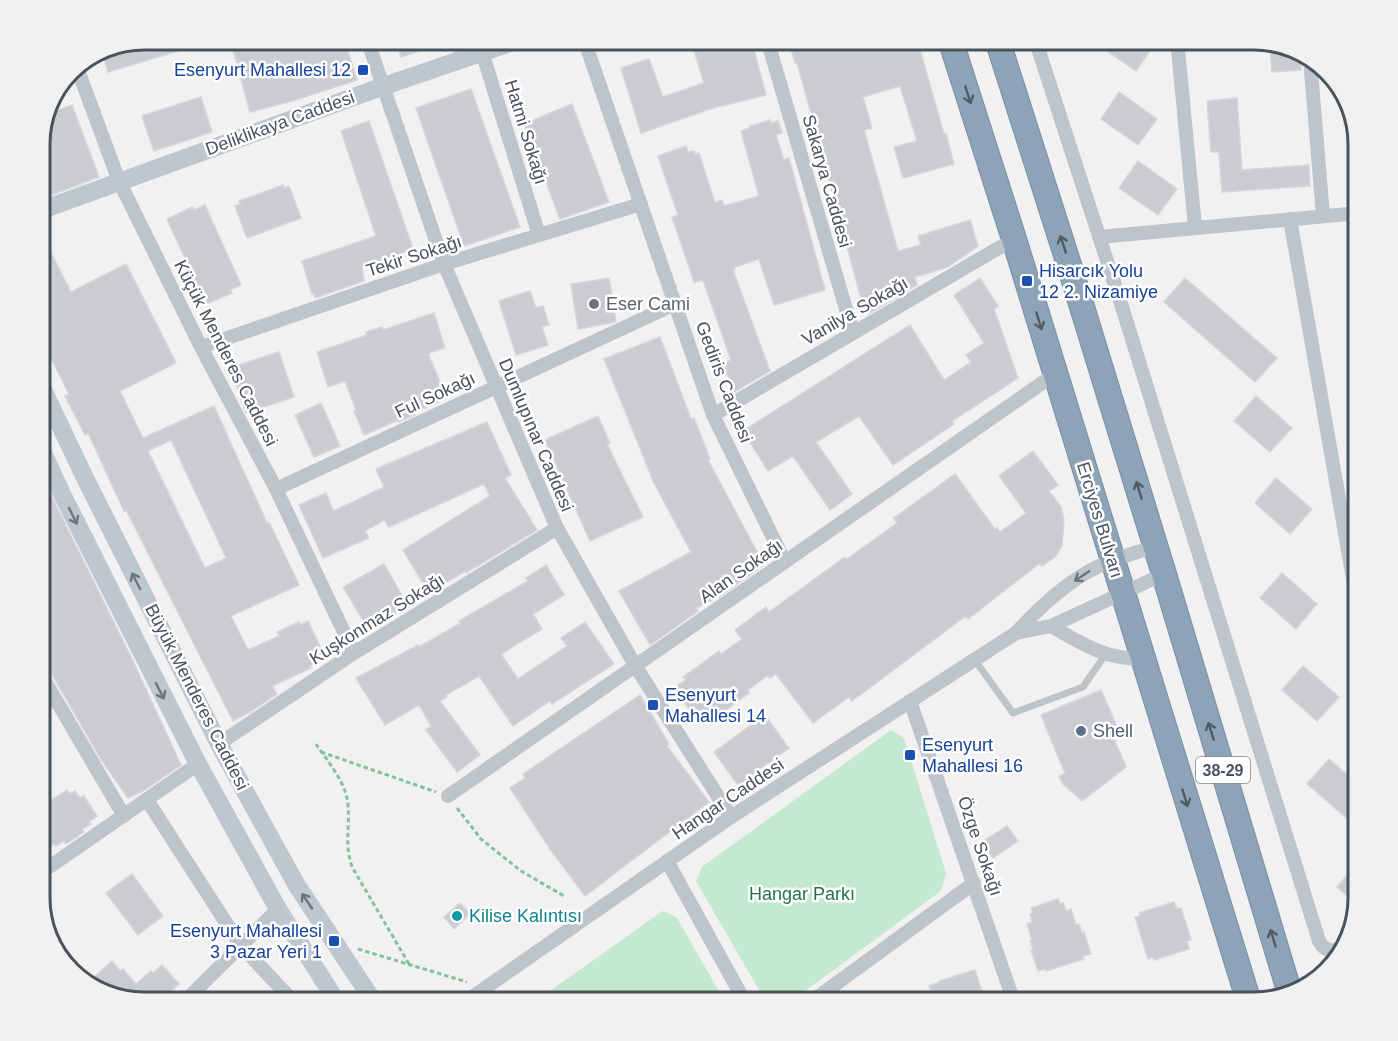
<svg xmlns="http://www.w3.org/2000/svg" width="1398" height="1041" font-family="Arial,sans-serif">
  <style>
    .green { fill: #c3ead0 }
    .building { fill: #cbccd1; stroke: #d4d6da; stroke-width: 1.5; fill-rule: evenodd }
    .lines { fill: none; stroke-linecap: round; stroke-linejoin: round }
    .highway-casing { stroke: #788fa4; stroke-width: 26 }
    .path { stroke: #80c49f; stroke-width: 3; stroke-dasharray: 4.5 3; stroke-linecap: butt }
    .lane { stroke: #bdc4ca; stroke-width: 7 }
    .street { stroke: #bdc4ca; stroke-width: 14 }
    .secondary { stroke: #bec7cf; stroke-width: 18 }
    .highway { stroke: #8da4b8; stroke-width: 24 }
    .oneway { stroke: #515b64 }
    .oneway2 { stroke: #6d767e }
    .oneway3 { stroke: #6c757c }
    .transit-dot { fill: #1a4fb4; stroke: #fff; stroke-width: 2 }
    .worship-dot { fill: #6b7280; stroke: #fff; stroke-width: 2 }
    .service-dot { fill: #5c6f8a; stroke: #fff; stroke-width: 2 }
    .culture-dot { fill: #0f9aa8; stroke: #fff; stroke-width: 2 }
    .labels { text-anchor: middle; dominant-baseline: central; stroke-width: 5; stroke-linejoin: round; paint-order: stroke }
    .shield { fill: #fff; stroke: #80878c; stroke-width: 1.5 }
    .shield-label { font-size: 16px; font-weight: bold; fill: #4a535b }
    .transit-label { font-size: 18px; fill: #164399; stroke: #fff; text-anchor: start }
    .street-label { font-size: 18px; fill: #4a535b; stroke: #fff }
    .worship-label { font-size: 18px; fill: #5b616d; stroke: #fff; text-anchor: start }
    .service-label { font-size: 18px; fill: #4e5e75; stroke: #fff; text-anchor: start }
    .park-label { font-size: 18px; fill: #237447; stroke: #fff }
    .culture-label { font-size: 18px; fill: #0d838f; stroke: #fff; text-anchor: start }
    .rim { fill: none; stroke: #4a535b; stroke-width: 3 }
  </style>
  <rect width="100%" height="100%" fill="#f2f0f0"/>
  <path class="green" d="M891,730L904,738L946,873L941,891L790,1002H766L696,881L702,867Z
    M663,911L677,918L725,1002H534Z"/>
  <path class="building" d="M144,39H207L208,42L108,72L103,55Z
    M230,39H344L357,80L292,101L250,112Z
    M395,39H447L448,41L401,57Z
    M720,39H751L766,95L713,108L641,133L621,68L649,59L663,97L704,83L693,47Z
    M788,39H917L944,134L946,133L954,164L903,178L894,147L917,141L900,86L863,97L872,128L864,130L898,251L921,245L918,236L970,220L978,246L948,267L915,277L917,285L870,313L865,314L844,235H845L809,114L811,113L797,63H795Z
    M1090,39H1147L1154,45L1136,71Z
    M1270,44L1300,55L1301,70L1272,72Z
    M471,89L520,227L464,246L416,108Z
    M1119,92L1157,119L1138,145L1101,119Z
    M201,97L212,132L154,151L142,116Z
    M1237,98L1242,170L1309,165L1310,186L1222,192L1219,152H1211L1207,101Z
    M572,104L609,202L560,219L524,124Z
    M72,105L99,177L51,195L39,163V137L45,115Z
    M770,120L771,123L778,121L782,133L776,135L784,160L789,158L825,290L774,305L759,259L735,267V269L733,270L770,371L734,392L723,363L731,360L703,280L694,282L672,217L678,215L658,156L686,146L688,152L694,151L695,154L699,153L715,203L722,200L724,206L759,196L741,131L750,128V126Z
    M369,121L413,249L362,267L364,281L315,298L314,293L312,294L302,261L376,236L341,131Z
    M1138,161L1177,189L1158,215L1119,188Z
    M283,185L284,188L289,186L301,218L247,238L235,206L240,204L239,201Z
    M205,205L241,285L230,290L232,293L206,304L167,219L192,207L194,210Z
    M39,229L71,292L126,264L176,363L120,391L143,438L214,406L267,523L269,522L299,585L231,616L248,650L279,636L277,632L299,622L300,625L308,621L326,659L310,666L311,668L272,686L277,694L250,712L233,721L126,510L124,511L88,433L85,435L65,396L69,394L39,334ZM171,440L226,558L205,568L148,451Z
    M609,278L616,322L578,329L571,284Z
    M980,278L998,306L994,309L1018,378L952,421L954,424L893,465L859,416L816,442L852,494L830,510L793,456L768,471L743,431L910,325L944,380L971,362L966,355L984,343L954,295Z
    M1185,278L1277,358L1255,382L1164,302Z
    M530,291L536,308L543,306L549,325L542,327L548,345L516,355L499,301Z
    M434,313L445,348L429,353V356L447,398L414,413L415,415L399,422L398,420L364,435L354,411L356,410L345,381L328,387L317,352L367,335L366,332L382,327L383,330Z
    M660,337L691,419L694,418L710,459L708,460L764,565L720,596L696,608L698,611L650,645L619,591L691,552L654,483L604,359Z
    M279,352L294,397L246,413L230,368Z
    M1256,396L1292,428L1270,452L1234,421Z
    M321,403L340,446L314,457L295,415Z
    M598,416L610,443L607,444L643,517L590,541L545,440Z
    M487,422L511,475L505,478L537,530L466,573L465,571L429,593L403,550L490,496L484,484L389,527L384,520L365,531L369,538L323,558L299,505L326,493L333,510H336L384,487L376,469Z
    M1033,451L1058,485L1049,491L1061,507L1064,520L1062,545L1056,556L1042,566L1040,563L968,619L966,616L852,701L849,697L813,723L776,674L770,678L768,675L748,690L749,693L714,719L712,716L702,722L695,712L693,714L681,698L684,697L676,686L686,680L683,677L719,651L721,654L742,639L735,630L766,607L769,612L845,557L847,559L897,523L894,518L955,474L995,529L997,528L1000,532L1026,513L999,476Z
    M39,471L133,661L181,765L143,791L128,798L102,761L39,652Z
    M1276,478L1312,509L1290,534L1255,503Z
    M384,564L408,606L368,629L343,587Z
    M546,565L564,595L533,614L542,629L501,654L518,679L567,646L561,638L585,622L614,664L552,704L550,701L513,726L479,676L446,695L447,697L440,701L480,755L457,772L426,730L431,726L419,705L385,725L356,678L418,645L419,647L461,623L459,621L528,581L526,578Z
    M1282,573L1317,604L1296,629L1260,598Z
    M1303,666L1339,697L1317,721L1282,690Z
    M1101,690L1118,729L1111,732L1126,767L1082,801L1063,784L1059,776L1065,773L1041,715Z
    M640,695L669,744L667,746L709,802L585,896L550,849L510,788L525,778L523,774Z
    M765,715L789,748L738,785L714,752Z
    M1329,759L1359,785V813L1351,822L1307,784Z
    M67,790L70,794L75,791L80,798L84,796L97,816L89,822L91,824L82,829L84,832L66,844L64,841L56,846L54,844L46,849L39,839V808Z
    M1007,826L1018,841L993,858L982,842Z
    M1359,862V898L1357,904L1337,887Z
    M132,874L163,916L138,935L106,893Z
    M1058,899L1060,904L1063,903L1066,911L1071,909L1076,925L1079,924L1082,933L1084,932L1091,954L1083,956L1084,959L1046,971L1045,969L1038,971L1031,950L1033,949L1030,940H1032L1027,924L1032,922L1030,914L1033,913L1031,908Z
    M1174,902L1177,909L1181,908L1191,940L1187,941L1189,949L1154,960L1153,957L1148,959L1135,917L1140,916L1139,913Z
    M460,903L470,914L454,929L444,917Z
    M112,961L120,971L123,969L136,984L151,971L153,973L162,965L179,984L158,1002H143L101,988L93,978Z
    M975,970L985,1002H935L929,986L940,982L939,981Z"/>
  <g class="lines">
    <g class="highway-casing">
      <path id="highway" d="M950,39L1014,239L1249,1002
        M997,39L1071,271L1164,574L1290,994"/>
    </g>
    <path class="path" d="M316,744C328,762 347,783 348,806C350,830 344,842 352,867L409,964
      M321,752L436,792
      M457,808L481,839L521,871L564,896
      M358,949L467,982"/>
    <path class="lane" d="M974,659L1013,713L1083,687L1105,655"/>
    <path class="street" d="M367,39L444,264L557,528L636,667L731,817
      M478,39L539,235
      M584,39L713,415L785,562
      M767,39L853,333
      M1035,39L1123,310L1319,941C1324,951 1331,951 1341,950
      M1177,39L1195,227
      M1310,58L1323,216
      M76,65L119,181L201,347L276,489L354,653
      M1290,219L1359,613
      M1099,237L1359,213
      M201,347L444,264L641,204
      M713,415L1014,239
      M276,489L675,304
      M1051,626C1082,644 1105,659 1143,659
      M1016,633L1051,626L1164,574
      M39,671L124,816
      M910,701L1014,1002
      M219,744L354,653L557,528
      M448,796L1055,374
      M147,800L241,946L294,1002
      M667,861L745,1002
      M39,874L198,764
      M184,1002L278,909
      M465,1002L731,817L1016,633C1036,611 1060,588 1086,573C1107,560 1133,554 1156,546
      M811,1002L974,883"/>
    <path class="secondary" d="M39,211L384,86L522,39
      M39,381L86,480L219,744L296,884L374,1002
      M39,444L62,494L198,764L278,909L337,1002"/>
    <use href="#highway" class="highway"/>
  </g>
  <defs><path id="oneway-shaft" d="M-6 0H5M1.5-3L5.5 0L1.5 3" fill="none" stroke-width="1.6" stroke-linecap="round" stroke-linejoin="round" transform="scale(1.5)"/></defs>
  <g class="oneway">
    <use href="#oneway-shaft" transform="translate(968 95) rotate(72)"/>
    <use href="#oneway-shaft" transform="translate(1063 244) rotate(-108)"/>
    <use href="#oneway-shaft" transform="translate(1039 321) rotate(73)"/>
    <use href="#oneway-shaft" transform="translate(1139 490) rotate(-107)"/>
    <use href="#oneway-shaft" transform="translate(1211 731) rotate(-107)"/>
    <use href="#oneway-shaft" transform="translate(1185 798) rotate(73)"/>
    <use href="#oneway-shaft" transform="translate(1273 938) rotate(-107)"/>
  </g>
  <g class="oneway2">
    <use href="#oneway-shaft" transform="translate(73 516) rotate(64)"/>
    <use href="#oneway-shaft" transform="translate(136 581) rotate(-117)"/>
    <use href="#oneway-shaft" transform="translate(160 691) rotate(63)"/>
    <use href="#oneway-shaft" transform="translate(307 901) rotate(-124)"/>
  </g>
  <use class="oneway3" href="#oneway-shaft" transform="translate(1082 576) rotate(146)"/>
  <g class="transit-dot">
    <rect x="357" y="64" width="12" height="12" rx="3"/>
    <rect x="1021" y="275" width="12" height="12" rx="3"/>
    <rect x="647" y="699" width="12" height="12" rx="3"/>
    <rect x="904" y="749" width="12" height="12" rx="3"/>
    <rect x="328" y="935" width="12" height="12" rx="3"/>
  </g>
  <circle class="worship-dot" cx="594" cy="304" r="6"/>
  <circle class="service-dot" cx="1081" cy="731" r="6"/>
  <circle class="culture-dot" cx="457" cy="916" r="6"/>
  <g class="labels">
    <rect class="shield" x="1196" y="757" width="54" height="26" rx="4.5"/>
    <g class="shield-label">
      <text x="1223" y="770">38-29</text>
    </g>
    <g class="transit-label">
      <text x="351" y="70" text-anchor="end">Esenyurt Mahallesi 12</text>
      <text x="1039" y="271">Hisarcık Yolu<tspan x="1039" dy="21">12 2. Nizamiye</tspan></text>
      <text x="665" y="695">Esenyurt<tspan x="665" dy="21">Mahallesi 14</tspan></text>
      <text x="922" y="745">Esenyurt<tspan x="922" dy="21">Mahallesi 16</tspan></text>
      <text x="322" y="931" text-anchor="end">Esenyurt Mahallesi<tspan x="322" dy="21">3 Pazar Yeri 1</tspan></text>
    </g>
    <g class="street-label">
      <text transform="translate(280 123) rotate(-20)">Deliklikaya Caddesi</text>
      <text transform="translate(526 132) rotate(73)">Hatmi Sokağı</text>
      <text transform="translate(827 181) rotate(74)">Sakarya Caddesi</text>
      <text transform="translate(414 256) rotate(-18)">Tekir Sokağı</text>
      <text transform="translate(855 311) rotate(-30)">Vanilya Sokağı</text>
      <text transform="translate(226 353) rotate(63)">Küçük Menderes Caddesi</text>
      <text transform="translate(724 382) rotate(69)">Gediris Caddesi</text>
      <text transform="translate(435 395) rotate(-25)">Ful Sokağı</text>
      <text transform="translate(536 435) rotate(67)">Dumlupınar Caddesi</text>
      <text transform="translate(1100 520) rotate(73)">Erciyes Bulvarı</text>
      <text transform="translate(741 571) rotate(-35)">Alan Sokağı</text>
      <text transform="translate(377 619) rotate(-32)">Kuşkonmaz Sokağı</text>
      <text transform="translate(197 697) rotate(63)">Büyük Menderes Caddesi</text>
      <text transform="translate(728 799) rotate(-34)">Hangar Caddesi</text>
      <text transform="translate(980 846) rotate(71)">Özge Sokağı</text>
    </g>
    <g class="worship-label">
      <text x="606" y="304">Eser Cami</text>
    </g>
    <g class="service-label">
      <text x="1093" y="731">Shell</text>
    </g>
    <g class="park-label">
      <text x="802" y="894">Hangar Parkı</text>
    </g>
    <g class="culture-label">
      <text x="469" y="916">Kilise Kalıntısı</text>
    </g>
  </g>
  <path d="M0 0H1398V1041H0ZM144 50H1254A94 94 0 0 1 1348 144V898A94 94 0 0 1 1254 992H144A94 94 0 0 1 50 898V144A94 94 0 0 1 144 50Z" fill="#f1f1f2" fill-rule="evenodd"/>
  <path class="rim" d="M144 50H1254A94 94 0 0 1 1348 144V898A94 94 0 0 1 1254 992H144A94 94 0 0 1 50 898V144A94 94 0 0 1 144 50Z"/>
</svg>
